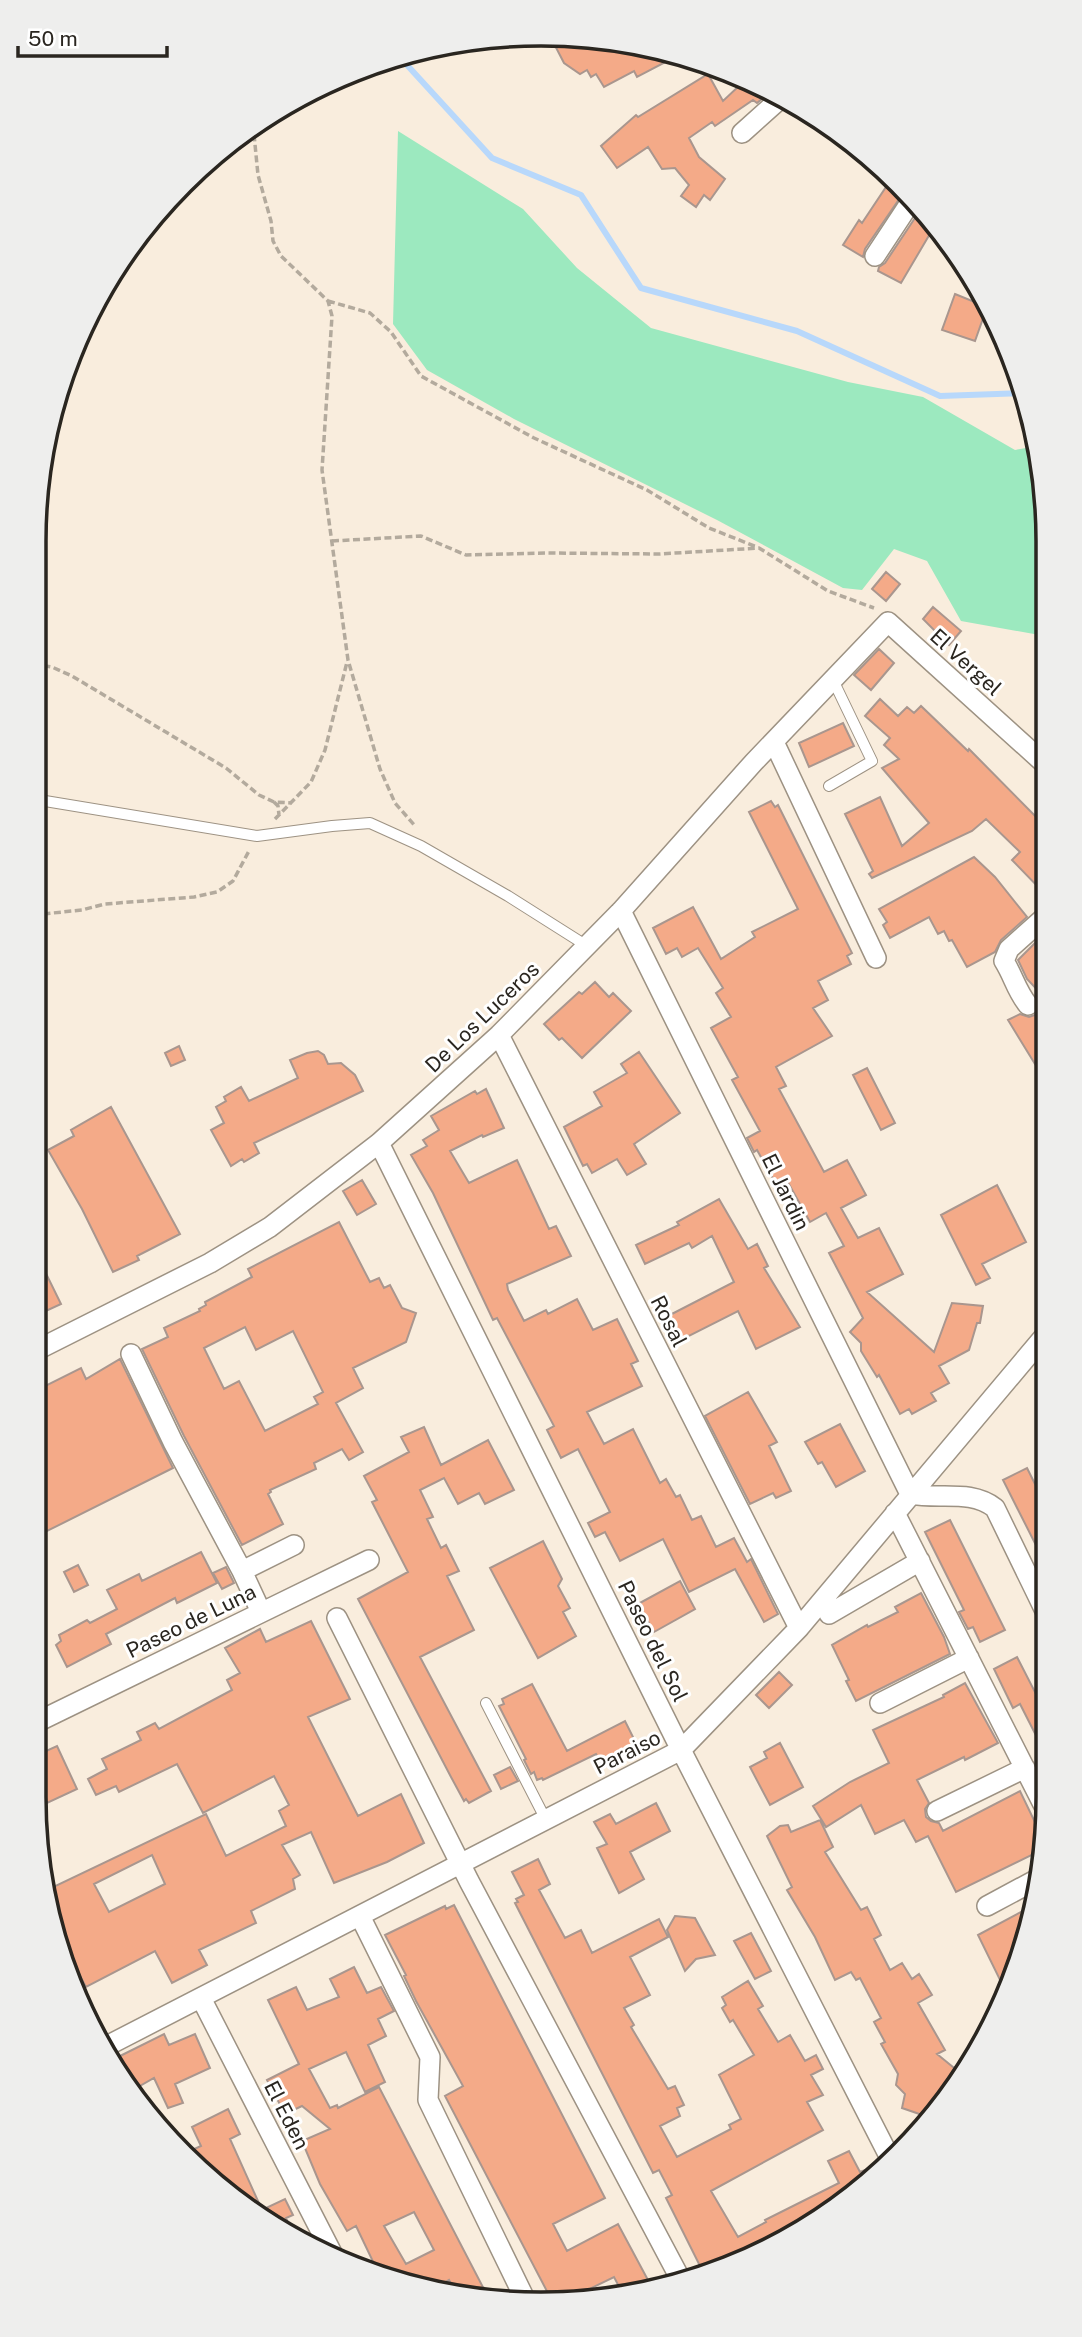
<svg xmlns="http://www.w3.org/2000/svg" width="1082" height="2337" font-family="'Public Sans',sans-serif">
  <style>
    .green { fill: #9ce9bf }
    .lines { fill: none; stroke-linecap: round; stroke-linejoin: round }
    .stream { stroke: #b8d8fb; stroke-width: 6 }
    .building { fill: #f4aa88; stroke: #a9968e; stroke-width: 2; fill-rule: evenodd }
    .lane-casing { stroke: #9d9283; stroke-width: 12 }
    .street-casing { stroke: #9d9283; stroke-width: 22 }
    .path { stroke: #b3aa9d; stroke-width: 3.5; stroke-dasharray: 7 3.5; stroke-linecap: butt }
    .lane { stroke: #fff; stroke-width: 10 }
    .street { stroke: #fff; stroke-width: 19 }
    .labels { text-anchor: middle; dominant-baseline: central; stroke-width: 6; stroke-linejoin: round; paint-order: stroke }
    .street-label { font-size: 21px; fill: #2a2620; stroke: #fff }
    .rim { fill: none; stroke: #2a2620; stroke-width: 3.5 }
  </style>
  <rect width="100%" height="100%" fill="#f9eddd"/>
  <path class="green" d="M398,131L523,209L577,268L651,328L848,382L923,397L1015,450L1037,446L1044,474L1045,636L961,621L927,561L894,549L862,590L843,588L717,520L514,419L427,370L393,324Z"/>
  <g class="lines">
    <path class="stream" d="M401,55L407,65L492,158L581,195L641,288L797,331L940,396L1023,393"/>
  </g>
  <path class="building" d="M549,34L640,43L679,55L637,77L634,71L604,87L596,74L591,77L587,70L580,74L564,63Z
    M729,70L770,92L757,103L753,100L715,126L712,122L689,138L699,157L725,179L710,200L704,195L696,207L681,196L689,185L675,168L662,169L648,147L617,168L601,146L636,115L638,117L708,74L723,101L740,85L727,72Z
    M890,181L904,192L865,249L863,257L843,245L859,220L862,223Z
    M921,209L934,222V227L901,283L878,271L879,267L885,263Z
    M955,294L987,307L975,341L942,330Z
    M886,572L900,584L886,601L872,589Z
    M933,607L961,631L949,645L923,619Z
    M879,649L894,663L871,690L854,675Z
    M880,699L898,716L907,707L914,713L921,706L968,751L969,749L1046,827V895L1012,860L1020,852L986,819L972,831L872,878L869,874L873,871L845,814L880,797L902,846L929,823L882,768L899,759L884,745L890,738L865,716Z
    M843,723L854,746L809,767L799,743Z
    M771,801L775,807L778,805L852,953L847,956L851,964L818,981L828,1000L813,1008L832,1036L776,1067L786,1086L779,1089L824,1172L847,1160L866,1195L841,1208L858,1238L879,1228L903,1274L867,1292L934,1352L952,1303L983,1306L980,1323H977L969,1350L939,1366L949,1383L931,1393L936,1401L912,1414L909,1409L900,1414L879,1375L877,1377L861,1351V1343L850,1332L863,1318L829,1253L844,1246L826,1213L810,1222L785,1177L775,1182L757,1150L754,1152L747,1138L760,1131L732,1080L738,1077L711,1028L731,1017L716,993L723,988L698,948L682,957L677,948L666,954L653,928L693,907L721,959L755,937L752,932L798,909L749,812Z
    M974,857L995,877L1027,917L1001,940L995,952L967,967L952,940L949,941L944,931L938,934L929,917L890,938L883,925L887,922L879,909Z
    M1037,941L1046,951V1082L1008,1020L1020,1014L1029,1017L1035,1015L1039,1009L1040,1002L1046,999L1027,979L1018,960Z
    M595,982L609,997L613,993L631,1011L582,1058L562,1038L559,1040L544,1024L579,992L582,994Z
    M179,1046L185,1060L171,1066L165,1053Z
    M318,1051L324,1055L328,1064L341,1063L355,1075L363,1091L254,1143L259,1153L244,1162L242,1159L231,1166L211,1130L224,1123L216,1107L226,1101L224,1097L241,1087L249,1101L298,1078L290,1060L307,1053Z
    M639,1052L680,1113L634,1144L646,1164L627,1175L617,1159L592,1173L587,1164L583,1166L564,1127L602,1106L594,1092L627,1073L621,1064Z
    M867,1068L895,1123L881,1130L853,1075Z
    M486,1089L504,1128L483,1137L482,1135L450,1151L469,1183L517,1160L549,1229L556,1226L571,1256L507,1284L508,1290L524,1321L546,1310L548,1314L577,1299L593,1330L617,1319L638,1361L631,1364L642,1386L587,1412L604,1444L633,1429L660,1483L666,1479L676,1497L680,1495L692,1520L701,1516L716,1547L734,1538L747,1562L751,1559L778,1614L764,1622L735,1569L689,1592L663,1539L620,1561L605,1532L595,1537L588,1523L610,1512L578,1449L561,1458L547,1430L554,1426L497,1318L493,1320L433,1193L411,1155L427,1146L423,1140L439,1130L431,1116L475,1091L477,1094Z
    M111,1107L180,1234L137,1256L139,1260L113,1272L82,1209L48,1150L74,1136L71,1130Z
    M362,1180L376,1204L357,1215L343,1191Z
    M997,1185L1026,1242L982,1264L990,1278L976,1285L941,1215Z
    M719,1199L748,1249L757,1244L768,1266L764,1268L800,1327L756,1349L738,1311L677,1342L664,1318L734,1282L712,1236L692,1248L689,1243L645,1264L636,1245L679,1225L677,1222Z
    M339,1222L370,1282L379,1278L384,1288L390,1285L402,1308L416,1313L406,1342L353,1368L363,1388L336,1403L363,1452L349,1460L342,1449L314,1463L316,1469L270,1490L271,1492L268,1494L283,1524L242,1545L184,1436L142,1349L168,1337L164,1328L200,1311L199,1309L206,1305L205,1302L252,1277L248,1269ZM245,1327L256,1350L293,1331L323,1392L314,1397L318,1404L265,1431L239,1381L224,1389L204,1348Z
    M33,1247L61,1304L33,1317Z
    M120,1359L173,1468L33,1538V1392L81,1368L86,1379Z
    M748,1392L777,1442L769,1446L791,1491L776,1498L773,1493L750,1504L705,1416Z
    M840,1424L865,1471L836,1487L822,1462L818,1464L805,1442Z
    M424,1427L441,1465L488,1440L514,1490L485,1504L479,1493L458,1504L444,1478L420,1490L433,1517L427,1519L441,1548L446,1545L459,1571L447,1576L474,1630L420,1657L491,1791L469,1803L466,1799L464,1801L451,1777L358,1599L408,1572L372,1502L377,1500L364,1476L409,1452L401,1437Z
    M1027,1468L1043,1500L1048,1498V1569L1003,1480Z
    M950,1520L1005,1630L980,1642L973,1627L968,1629L959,1612L964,1610L925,1532Z
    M543,1541L562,1579L558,1586L570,1608L563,1612L576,1636L538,1658L490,1568Z
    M201,1552L217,1583L177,1603L175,1598L106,1634L111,1644L67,1667L56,1645L61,1641L59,1635L87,1620L90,1623L117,1609L107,1590L139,1574L142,1581Z
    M78,1565L88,1585L74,1592L64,1572Z
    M226,1567L234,1583L222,1589L213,1573Z
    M680,1581L695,1609L654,1632L638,1604Z
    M921,1593L944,1637L950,1654L856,1701L846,1681L849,1680L832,1645L867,1625L868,1627L898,1612L895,1607Z
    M311,1621L350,1699L308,1717L358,1816L401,1794L424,1843L387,1862L334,1883L311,1832L282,1845L300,1875L293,1879L295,1889L251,1911L256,1923L199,1950L207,1965L172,1983L155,1951L86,1987L59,1936L57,1937L49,1889L206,1814L226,1856L286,1826L279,1811L289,1805L274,1776L203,1813L177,1764L119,1792L116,1786L96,1795L88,1779L107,1769L102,1759L141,1740L137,1732L155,1723L159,1729L232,1690L227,1680L240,1673L225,1648L260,1629L266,1642ZM152,1855L165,1884L109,1912L94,1884Z
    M1017,1657L1038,1698L1048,1693L1049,1761L1020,1704L1013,1708L994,1669Z
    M779,1672L792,1685L769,1708L756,1695Z
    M965,1683L998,1743L965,1760L964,1757L917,1780L929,1803L925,1809L926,1817L931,1821L939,1823L943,1831L1020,1791L1044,1841V1849L956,1892L928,1836L916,1842L904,1820L875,1834L861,1805L826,1827L813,1806L850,1782L889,1763L873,1730L944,1697L943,1695Z
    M532,1684L567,1751L625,1721L638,1747L602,1765L596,1754L543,1780L542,1778L537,1780L534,1772L531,1774L524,1760L526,1759L499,1706L504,1704L502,1699Z
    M780,1743L803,1787L770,1805L750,1767L767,1758L764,1752Z
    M57,1746L77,1789L47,1803L33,1773V1757Z
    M510,1767L518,1781L501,1789L494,1775Z
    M656,1803L670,1831L630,1852L644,1879L619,1893L597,1848L607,1844L594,1822L610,1814L616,1824Z
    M820,1820L833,1847L825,1852L861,1910L867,1907L881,1935L874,1939L890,1970L902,1963L912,1979L919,1974L932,1995L918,2003L945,2050L937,2054L959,2072L931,2118L902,2108L905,2094L896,2085L898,2074L881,2044L885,2042L874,2022L881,2018L860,1978L856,1980L851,1972L835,1980L815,1937L787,1890L792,1887L767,1836L780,1826L788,1825L791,1832Z
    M538,1859L550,1884L539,1890L565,1938L581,1930L592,1953L659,1919L668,1937L630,1957L650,1995L624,2008L634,2025L631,2027L668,2089L675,2086L684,2105L677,2108L680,2116L660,2126L677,2157L731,2129L729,2125L741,2119L719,2075L754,2055L733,2020L730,2022L722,2008L726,2005L722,1997L748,1981L763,2006L758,2009L778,2042L790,2035L805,2061L816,2055L823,2069L811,2075L823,2095L807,2102L823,2130L711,2191L738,2237L766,2222L765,2220L839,2183L828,2161L849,2151L860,2172L865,2170L868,2176L795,2236L705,2276L666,2198L672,2195L659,2170L653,2173L515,1903L518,1902L516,1899L524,1895L512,1872Z
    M1036,1904L1013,1981L1003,1986L978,1935Z
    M454,1905L605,2198L553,2224L567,2251L618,2224L649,2282L646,2283L649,2290L624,2296L614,2277L571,2298L550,2297L445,2096L463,2086L416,2001L404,1976L406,1975L385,1935L445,1906L446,1909Z
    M675,1916L695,1918L715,1955L696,1959L685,1971L667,1930Z
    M751,1933L771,1971L755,1979L734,1941Z
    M354,1967L367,1993L381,1987L394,2011L378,2019L386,2036L368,2045L385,2082L365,2092L346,2052L309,2069L330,2108L337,2105L338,2108L379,2087L487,2295H457L449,2280L432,2290L377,2270L356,2226L347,2231L320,2184L302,2141L330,2129L302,2106L285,2114L267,2080L299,2064L268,2000L296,1987L307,2010L339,1997L330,1979ZM414,2212L434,2250L406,2264L384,2226Z
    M164,2034L169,2045L195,2034L210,2068L175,2084L183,2103L168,2108L154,2078L131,2091L110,2061Z
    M228,2109L240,2134L230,2139L262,2210L285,2199L293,2215L286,2218L295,2239L287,2236L199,2163L192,2150L201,2146L192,2127Z"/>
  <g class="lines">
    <g class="lane-casing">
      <path id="lane" d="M829,786L872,761L833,680
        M33,799L257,836L332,826L370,823L421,846L508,896L587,946
        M486,1703L546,1820"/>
    </g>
    <g class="street-casing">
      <path id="street" d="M742,133L781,98
        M875,256L912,200
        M774,742L876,958
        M621,911L910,1494C940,1500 970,1489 995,1508L1048,1617
        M1028,1005C1016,990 1014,977 1004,961L1009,949L1046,916
        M499,1035L799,1628
        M379,1143L681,1750L890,2158
        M33,1352L210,1263L270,1227L379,1143L499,1035L621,911L754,762L888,622L1045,764
        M131,1354L173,1442L242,1571
        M895,1513L1047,1812
        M261,1612L242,1571L294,1545
        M829,1614L920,1561
        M337,1618L469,1881L682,2282
        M880,1703L969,1658
        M33,1724L369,1560
        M937,1811L1025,1768
        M987,1906L1041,1877
        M360,1916L430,2057L428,2100L524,2297
        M201,1998L332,2253
        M101,2049L681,1750L799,1628L1047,1333"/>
    </g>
    <path class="path" d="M253,124L258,175L271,221L273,241L281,256L328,301L332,316L322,470L348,660L380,769L395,803L416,827
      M328,301L370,313L391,332L421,376L534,438L647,490L709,528L757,547
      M332,541L421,536L466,555L548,553L659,554L759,548L828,591L874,608
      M33,664L52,667L72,676L226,768L259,795L274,802L292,803
      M274,802L278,806L279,815
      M275,819L311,782L325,750L347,662
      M33,915L82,910L105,904L194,897L217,892L233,881L250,849"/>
    <use href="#lane" class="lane"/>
    <use href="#street" class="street"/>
  </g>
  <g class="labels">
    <g class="street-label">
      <text transform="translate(966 662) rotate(42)">El Vergel</text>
      <text transform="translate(482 1017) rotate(-44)">De Los Luceros</text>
      <text transform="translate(786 1192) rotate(64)">El Jardin</text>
      <text transform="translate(669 1321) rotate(63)">Rosal</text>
      <text transform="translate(191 1621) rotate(-26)">Paseo de Luna</text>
      <text transform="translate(653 1641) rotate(64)">Paseo del Sol</text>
      <text transform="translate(627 1752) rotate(-27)">Paraiso</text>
      <text transform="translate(287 2115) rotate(63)">El Eden</text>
    </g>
  </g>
  <path d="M0 0H1082V2337H0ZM541 46H541A495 495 0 0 1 1036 541V1797A495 495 0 0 1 541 2292H541A495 495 0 0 1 46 1797V541A495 495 0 0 1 541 46Z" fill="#eeeeed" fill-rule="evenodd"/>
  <path class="rim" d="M541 46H541A495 495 0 0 1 1036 541V1797A495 495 0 0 1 541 2292H541A495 495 0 0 1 46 1797V541A495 495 0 0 1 541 46Z"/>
  <path d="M18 46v10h149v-10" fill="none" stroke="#2a2620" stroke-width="3.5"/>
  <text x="28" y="46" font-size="21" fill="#2a2620" stroke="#ffffff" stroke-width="5" paint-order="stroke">50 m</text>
</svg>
